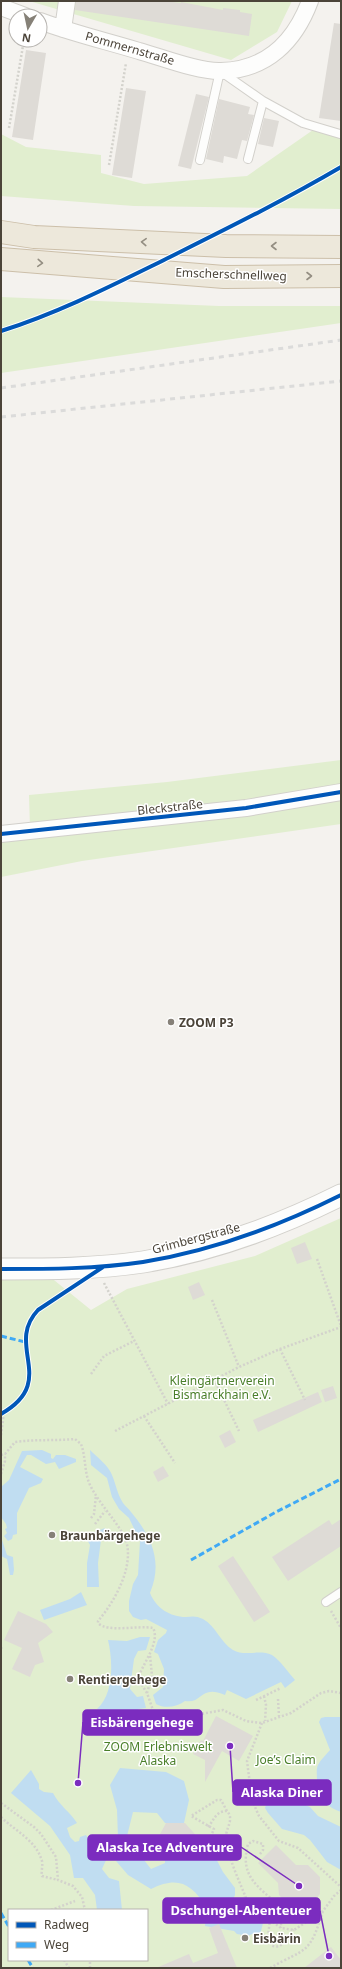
<svg xmlns="http://www.w3.org/2000/svg" width="342" height="1969" font-family="'Noto Sans',sans-serif">
  <style>
    .green { fill: #e1eecf; fill-rule: evenodd }
    .water { fill: #c0ddf1 }
    .building { fill: #dedbd6 }
    .lines { fill: none; stroke-linecap: round; stroke-linejoin: round }
    .service-casing { stroke: #d2d0cb; stroke-width: 10 }
    .minor-casing { stroke: #d2d0cb; stroke-width: 18 }
    .tertiary-casing { stroke: #d2d0cb; stroke-width: 23 }
    .motorway-casing { stroke: #ccbfa9; stroke-width: 24 }
    .path { stroke: #d3d2cc; stroke-width: 2.5; stroke-dasharray: 2 2; stroke-linecap: butt }
    .service { stroke: #fdfdfc; stroke-width: 8 }
    .minor { stroke: #fdfdfc; stroke-width: 16 }
    .tertiary { stroke: #fdfdfc; stroke-width: 21 }
    .motorway { stroke: #ede8db; stroke-width: 22 }
    .rail { stroke: #dbdbda; stroke-width: 3; stroke-dasharray: 5 5; stroke-linecap: butt }
    .quiet { stroke: #3fa9f5; stroke-width: 3; stroke-dasharray: 6 3; stroke-linecap: butt }
    .cycleway-casing { stroke: #fff; stroke-width: 6 }
    .cycleway { stroke: #0057b8; stroke-width: 4 }
    .oneway { stroke: #948e82 }
    .poi-dot { fill: #868178; stroke: #fff; stroke-width: 1.5 }
    .labels { text-anchor: middle; dominant-baseline: central; stroke-width: 3; stroke-linejoin: round; paint-order: stroke }
    .street-label { font-size: 12px; fill: #4b4439; stroke: #fff }
    .poi-label { font-size: 12px; font-weight: bold; fill: #4b4439; stroke: #fff; text-anchor: start }
    .park-label { font-size: 12px; fill: #4a7f2a; stroke: #fff }
    .leader { fill: none; stroke: #7b2cbf; stroke-width: 1.5 }
    .callout-dot { fill: #7b2cbf; stroke: #fff; stroke-width: 1.5 }
    .callout { fill: #7b2cbf; stroke: #7b2cbf; stroke-width: 1.5 }
    .callout-label { font-size: 13px; text-anchor: middle; font-weight: bold; fill: #fff }
  </style>
  <rect width="100%" height="100%" fill="#f4f2ee"/>
  <path class="green" d="M29,1H292L277,32L231,60Z
    M313,130L341,132V209L134,206L1,196V134L26,147L101,155V173L144,184L247,176Z
    M1,297L219,306H341V323L1,373Z
    M341,760V824L82,861L1,877V832L30,828L29,795L167,782Z
    M341,1218V1968H1V1275L49,1276L91,1310L127,1289L255,1256ZM9,1910H147V1960H9Z"/>
  <path class="water" d="M42,1450L51,1454V1458L53,1459L56,1455H65L76,1459V1462L59,1469L55,1462L46,1464L31,1455H27L20,1467L43,1479L41,1483L29,1488L17,1513V1534L13,1535L12,1539L8,1541L4,1536L7,1533L5,1529L7,1528L6,1524L1,1517V1487L9,1480L22,1451Z
    M90,1450C97,1457 108,1465 112,1475C116,1484 117,1494 123,1503C125,1506 129,1509 131,1512C152,1537 163,1562 150,1593C156,1608 170,1617 186,1617C193,1616 197,1616 203,1619C216,1626 220,1642 233,1650C245,1657 259,1649 272,1655C280,1660 288,1672 295,1680L285,1688L281,1682L246,1699L227,1690L225,1695C200,1684 203,1704 185,1701C177,1707 165,1709 156,1704L153,1695L163,1687L164,1669L158,1654L154,1652L158,1640L166,1633L167,1630L146,1619L141,1620L133,1617L129,1611V1601L133,1584L138,1575L140,1541L129,1518L119,1509L112,1497L107,1478L91,1465Z
    M105,1528L101,1540L98,1563L99,1587H87V1563L90,1545L85,1536Z
    M2,1540L7,1555L13,1557L14,1570L13,1575H10L7,1559L1,1556Z
    M81,1592L87,1605L44,1620L40,1610L70,1599Z
    M140,1637H150L146,1650L138,1651L134,1659L130,1689L137,1697L143,1696L146,1708L139,1709L128,1715C118,1711 110,1719 100,1717L101,1710L97,1709C114,1694 113,1661 108,1640L127,1641Z
    M325,1717H341V1812C324,1806 319,1797 317,1780C317,1775 316,1769 318,1765C321,1759 326,1755 330,1750L319,1722L321,1718Z
    M120,1768L166,1772L184,1781L189,1800L184,1823H165L157,1813L133,1812L125,1844L118,1838L117,1810L110,1785Z
    M31,1770L39,1784V1789L44,1792L53,1793C59,1805 70,1812 77,1823L67,1828L70,1837L75,1842L79,1841L80,1837L86,1835L91,1842L100,1843L107,1858L102,1869L109,1878L119,1881L122,1910H97L95,1895L83,1878H74L70,1855L50,1826L11,1793Z
    M275,1795L285,1805L303,1804L310,1807L318,1816L341,1827V1870L327,1862L310,1840L304,1835L282,1829L268,1813L265,1808L269,1796Z
    M206,1839L223,1872L235,1888V1895L228,1911L231,1918L239,1919L246,1912H257L263,1923L260,1935L252,1934L248,1936L237,1934L234,1931L205,1926L207,1908C191,1883 178,1876 151,1889L128,1875L116,1861L126,1856L132,1855L134,1860H144L151,1869L165,1863V1847C177,1842 193,1843 206,1839Z"/>
  <path class="building" d="M76,1H164L181,3V2L223,10V8L240,10V12L252,14L249,36L75,10Z
    M334,23L341,24V121L319,118Z
    M26,50L46,53L33,140L12,137Z
    M126,88L146,91L132,178L112,175Z
    M196,94L209,97L191,169L178,166Z
    M219,99L250,107L248,114L254,115L247,141L242,140L237,159L224,156L223,163L206,159Z
    M264,118L279,121L273,147L258,144Z
    M305,1242L312,1259L297,1264L291,1248Z
    M199,1282L205,1295L193,1300L188,1287Z
    M333,1386L337,1398L325,1402L321,1390Z
    M318,1392L322,1402L258,1432L253,1420Z
    M230,1430L236,1442L225,1448L219,1436Z
    M163,1466L169,1476L158,1482L153,1472Z
    M341,1519V1546L288,1581L272,1557L329,1520L332,1525Z
    M233,1556L270,1612L254,1622L218,1566Z
    M18,1611L46,1624L53,1632L38,1643L44,1662L35,1665L30,1677L12,1669L22,1648L4,1640Z
    M216,1716L253,1736L239,1761L222,1751L205,1782V1760L193,1754L201,1740L203,1741Z
    M166,1823H185L202,1842L170,1845L151,1852L123,1850L159,1836Z
    M276,1845L296,1865H308L320,1877V1894L308,1907H291L279,1895L278,1883L258,1863Z
    M219,1924L237,1968H156L189,1954L193,1963L218,1953L209,1928Z
    M331,1947L341,1960V1968H304Z"/>
  <g class="lines">
    <g class="service-casing">
      <path id="service" d="M263,101L303,123L340,134
        M200,160L220,71L263,101L248,159
        M326,1602L341,1592"/>
    </g>
    <g class="minor-casing">
      <path id="minor" d="M1,7L25,16
        M40,21C72,33 106,41 139,51C161,57 199,72 221,71C267,70 295,41 310,1
        M63,29L67,1
        M1,834L246,808L341,792"/>
    </g>
    <g class="tertiary-casing">
      <path id="tertiary" d="M1,1269C48,1269 96,1269 143,1262C212,1251 279,1226 341,1195"/>
    </g>
    <g class="motorway-casing">
      <path id="motorway" d="M1,232L34,237L226,246L341,247
        M1,259L224,277L341,276"/>
    </g>
    <path class="path" d="M9,128L24,40
      M109,165L126,63
      M317,1259L341,1326
      M104,1283L168,1404
      M212,1300L239,1367
      M280,1349L305,1400
      M91,1374L104,1356L134,1341
      M214,1379L239,1431
      M144,1416L175,1463
      M115,1431L239,1367L280,1349L341,1327
      M1,1435L4,1413
      M1,1455L5,1454L15,1442C36,1439 55,1441 75,1439L81,1444C86,1457 84,1472 90,1485C99,1503 113,1517 123,1534C138,1560 116,1600 98,1621V1623C107,1633 139,1625 153,1628C161,1642 141,1666 138,1679L147,1693L154,1713L157,1715L190,1716L223,1710L246,1721L262,1723L291,1713L321,1693L329,1691L341,1693
      M1,1474L5,1461V1454
      M91,1518L94,1514L96,1495
      M95,1524L105,1511
      M331,1611L341,1628
      M1,1648L2,1647
      M147,1693L152,1676L150,1655
      M264,1696L266,1705L265,1721
      M278,1699L279,1716
      M256,1700L281,1688
      M262,1723L247,1761L252,1800L259,1816L279,1841L298,1848L341,1887
      M1,1803L34,1827L41,1834L56,1857L58,1880L73,1886L82,1897L85,1910
      M227,1811L221,1800H217L191,1816L214,1829L210,1838L216,1846L228,1848
      M1,1817C15,1831 36,1840 42,1861C43,1866 41,1871 42,1876L58,1880
      M208,1827C214,1820 216,1811 227,1811C235,1820 225,1828 226,1839C229,1861 240,1882 248,1903L258,1905L268,1918L281,1928L294,1930L323,1911L334,1896L341,1890
      M260,1854L263,1850V1844L253,1841L248,1844C239,1878 259,1886 281,1908V1928
      M51,1910L75,1901
      M236,1911L245,1897
      M270,1919L268,1937L271,1945C282,1951 287,1937 294,1930
      M64,1960L69,1968
      M90,1968V1960
      M270,1968C307,1947 309,1956 323,1911"/>
    <use href="#service" class="service"/>
    <use href="#minor" class="minor"/>
    <use href="#tertiary" class="tertiary"/>
    <use href="#motorway" class="motorway"/>
    <path class="rail" d="M1,388L341,340
      M1,417L341,381"/>
    <path class="quiet" d="M1,1336L25,1342
      M191,1560L276,1512L341,1479
      M1,1913L9,1927
      M28,1960L33,1968"/>
    <g class="cycleway-casing">
      <path id="cycleway" d="M1,331C58,313 111,286 164,260C224,230 283,201 341,167
        M1,834L246,808L341,792
        M1,1269C48,1269 96,1269 143,1262C212,1251 279,1226 341,1195
        M1,1414C59,1381 4,1346 38,1310L103,1267"/>
    </g>
    <use href="#cycleway" class="cycleway"/>
  </g>
  <defs><path id="oneway-chevron" d="M-2-3.5L2.5 0L-2 3.5" fill="none" stroke-width="1.6" stroke-linecap="round" stroke-linejoin="round"/></defs>
  <g class="oneway">
    <use href="#oneway-chevron" transform="translate(144 242) rotate(-177)"/>
    <use href="#oneway-chevron" transform="translate(274 246) rotate(-180)"/>
    <use href="#oneway-chevron" transform="translate(40 263) rotate(4)"/>
    <use href="#oneway-chevron" transform="translate(309 276)"/>
  </g>
  <g class="poi-dot">
    <circle cx="171" cy="1022" r="4"/>
    <circle cx="52" cy="1535" r="4"/>
    <circle cx="70" cy="1679" r="4"/>
    <circle cx="245" cy="1938" r="4"/>
  </g>
  <g class="labels">
    <g class="street-label">
      <text transform="translate(130 48) rotate(16)">Pommernstraße</text>
      <text transform="translate(231 274) rotate(2)">Emscherschnellweg</text>
      <text transform="translate(170 807) rotate(-6)">Bleckstraße</text>
      <text transform="translate(196 1238) rotate(-15)">Grimbergstraße</text>
    </g>
    <g class="poi-label">
      <text x="179" y="1022">ZOOM P3</text>
      <text x="60" y="1535">Braunbärgehege</text>
      <text x="78" y="1679">Rentiergehege</text>
      <text x="253" y="1938">Eisbärin</text>
    </g>
    <g class="park-label">
      <text x="222" y="1380">Kleingärtnerverein<tspan x="222" dy="14">Bismarckhain e.V.</tspan></text>
      <text x="158" y="1746">ZOOM Erlebniswelt<tspan x="158" dy="14">Alaska</tspan></text>
      <text x="286" y="1759">Joe’s Claim</text>
    </g>
  </g>
  <path class="leader" d="M78 1783L83 1722M230 1746L233 1792M299 1886L241 1847M329 1956L320 1911"/>
  <g class="callout-dot">
    <circle cx="78" cy="1783" r="4"/>
    <circle cx="230" cy="1746" r="4"/>
    <circle cx="299" cy="1886" r="4"/>
    <circle cx="329" cy="1956" r="4"/>
  </g>
  <g class="callout">
    <rect x="83" y="1710" width="119" height="25" rx="4"/>
    <rect x="233" y="1780" width="98" height="25" rx="4"/>
    <rect x="88" y="1835" width="153" height="25" rx="4"/>
    <rect x="163" y="1898" width="157" height="25" rx="4"/>
  </g>
  <g class="callout-label">
    <text x="142" y="1727">Eisbärengehege</text>
    <text x="282" y="1797">Alaska Diner</text>
    <text x="165" y="1852">Alaska Ice Adventure</text>
    <text x="241" y="1915">Dschungel-Abenteuer</text>
  </g>
  <rect width="342" height="1969" fill="none" stroke="#4b4439" stroke-width="4"/>
  <rect x="8" y="1909" width="140" height="52" fill="#ffffff" stroke="#b7b4b0"/>
  <rect x="16" y="1922" width="20" height="6" fill="#0057b8" stroke="#b7b4b0"/>
  <text x="44" y="1929" font-size="12" fill="#4b4439">Radweg</text>
  <rect x="16" y="1942" width="20" height="6" fill="#3fa9f5" stroke="#b7b4b0"/>
  <text x="44" y="1949" font-size="12" fill="#4b4439">Weg</text>
  <g transform="translate(28 28) rotate(189)"><circle r="19" fill="#ffffff" stroke="#b7b4b0"/>
  <path d="M0-3L7 15L0 10L-7 15Z" fill="#868178"/>
  <text y="-6" font-size="11" font-weight="bold" text-anchor="middle" fill="#4b4439">N</text>
  </g>
</svg>
